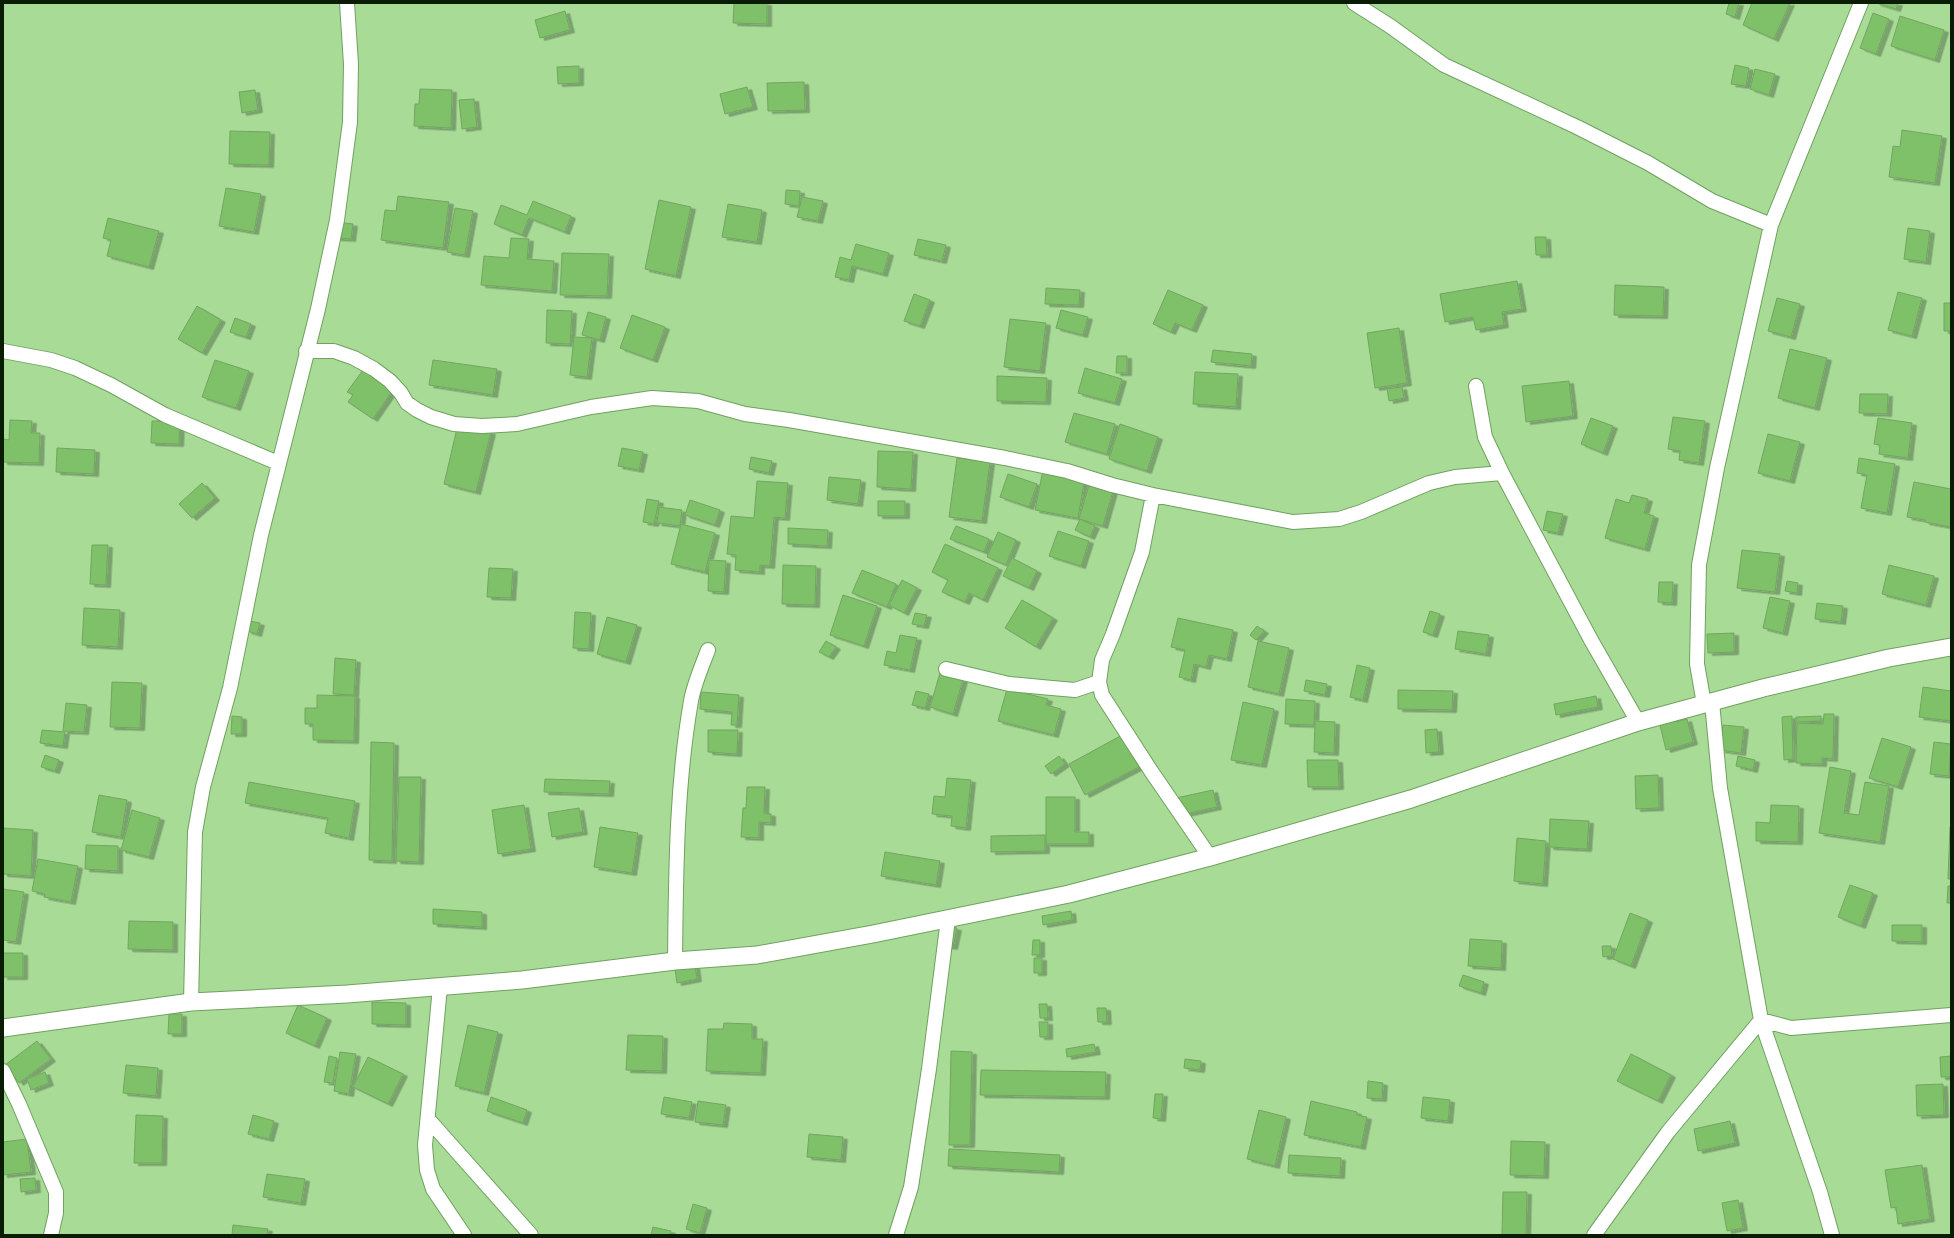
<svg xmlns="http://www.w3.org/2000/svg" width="1954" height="1238" font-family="'Work Sans',sans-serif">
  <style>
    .building { fill: #7ec167; stroke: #73a562; filter: url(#shadow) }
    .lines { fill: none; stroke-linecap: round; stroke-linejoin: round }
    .minor-casing { stroke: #70a15f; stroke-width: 16 }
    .tertiary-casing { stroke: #70a15f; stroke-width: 19 }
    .minor { stroke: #fff; stroke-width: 14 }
    .tertiary { stroke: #fff; stroke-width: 17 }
  </style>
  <defs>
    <filter id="shadow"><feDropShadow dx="4.5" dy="2.5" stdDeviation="0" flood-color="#0004"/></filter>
  </defs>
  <rect width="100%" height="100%" fill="#a7db96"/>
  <path class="building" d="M734,3H767V24L733,23Z
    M1729,3H1739L1735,17L1726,14Z
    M1752,3H1790L1774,39L1743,25Z
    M1876,3H1898L1896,9Z
    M565,11L570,30L540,38L535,20Z
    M1873,13L1889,19L1876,54L1860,48Z
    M1900,16L1944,30L1935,60L1891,46Z
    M1735,65L1749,68L1746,86L1731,84Z
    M579,66V83L558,84L557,67Z
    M1755,69L1775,74L1769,95L1750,89Z
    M804,82L805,110L768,111L767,83Z
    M747,87L753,107L725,114L720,94Z
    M420,89L452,90L451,128L414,126L415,104H419Z
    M255,90L258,110L242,113L239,92Z
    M474,99L477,127L462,129L459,100Z
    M1902,130L1942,136L1935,183L1889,177L1893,146L1900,147Z
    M230,131L270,132L269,165L229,164Z
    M226,188L261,194L254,232L219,226Z
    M786,190L800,191L799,206L785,204Z
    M398,196L449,202L443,248L381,240L385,210L396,211Z
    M802,197L823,201L818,221L797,217Z
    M659,200L691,207L676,276L645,269Z
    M533,201L571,216L565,232L529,218L522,235L494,224L501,205L527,215Z
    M728,204L762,210L757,242L722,237Z
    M455,208L473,211L465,255L447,252Z
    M108,218L159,231L149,267L107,256L111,240L103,238Z
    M337,222L353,224L351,239L336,238Z
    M1908,228L1930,231L1926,262L1904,259Z
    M1535,237H1546L1547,255H1536Z
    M511,238L529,239L527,259L554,261L552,291L481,285L484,256L509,258Z
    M918,239L946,245L942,261L914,255Z
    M856,244L889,253L883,274L852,266L849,280L835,277L840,257L851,260Z
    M562,253L609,254L607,296L560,295Z
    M1517,281L1522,309L1502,312L1504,325L1476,330L1473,317L1445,322L1440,294Z
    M1615,285L1664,287L1663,316L1614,315Z
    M1046,288L1080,290L1079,305L1045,304Z
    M1168,290L1203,305L1192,330L1175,323L1171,332L1153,324Z
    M1898,292L1922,298L1912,336L1888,330Z
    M914,294L930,300L920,326L904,321Z
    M1777,298L1800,304L1791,337L1768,331Z
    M1944,303H1951V331H1944Z
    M197,306L221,320L202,353L178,339Z
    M547,310L572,311L570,344L546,343Z
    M1061,310L1088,317L1083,335L1056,328Z
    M588,312L606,317L600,340L582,335Z
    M632,315L665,327L653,360L620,348Z
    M235,318L251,324L246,337L230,332Z
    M1010,319L1046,323L1040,371L1004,367Z
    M1399,328L1407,383L1375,388L1367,333Z
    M574,337L592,338L587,377L570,375Z
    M1790,349L1827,358L1815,408L1778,398Z
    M1213,350L1252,354L1251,366L1211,362Z
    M1117,356H1127V373H1116Z
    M215,360L249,371L236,408L202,397Z
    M433,360L497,369L493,395L429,385Z
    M1085,368L1122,379L1115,403L1078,393Z
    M363,370L393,390L373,419L348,402L353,395L347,392Z
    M1195,372L1238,374L1236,407L1193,404Z
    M997,376L1047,378L1046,402L997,401Z
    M1569,381L1573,416L1526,422L1522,386Z
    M1402,387L1404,398L1389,401L1387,389Z
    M1860,394H1888L1887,414L1859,413Z
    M1074,413L1115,424L1107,454L1065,442Z
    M1673,417L1705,421L1699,463L1679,460L1680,451L1668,449Z
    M1591,418L1613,426L1603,453L1581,444Z
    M1878,418L1912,423L1908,458L1879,454L1880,445L1874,444Z
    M10,420L32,421L31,433H40L39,463L3,462V439L9,440Z
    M152,421H180L179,444L151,443Z
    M458,424L491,432L476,492L444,484Z
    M1120,424L1158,437L1147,471L1109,459Z
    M1768,434L1800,442L1790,481L1758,473Z
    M57,448L95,450L94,474L56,472Z
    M622,448L643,452L639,470L618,466Z
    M878,451L913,452L911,489L877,487Z
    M751,457L772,461L769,473L749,469Z
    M957,458L990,462L982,521L949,517Z
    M1859,458L1895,464L1887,513L1861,508L1867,475L1857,473Z
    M1043,470L1085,478L1078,518L1035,510Z
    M1008,474L1037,484L1029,507L1000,497Z
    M829,477L861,480L858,504L827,500Z
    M757,481L788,483L785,518L774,517L770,566L760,565V572L735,570L736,555L727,554L731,516L754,518Z
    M1914,482L1951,489V527L1925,522V520L1907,517Z
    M202,483L215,498L192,518L179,504Z
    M1089,485L1113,491L1103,526L1079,519Z
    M1632,495L1648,499L1644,513L1654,516L1645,549L1605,538L1616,499L1629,503Z
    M647,499L659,501L654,524L643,522Z
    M690,500L720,510L715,525L685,515Z
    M878,501H905V516H878Z
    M659,507L682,510L680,526L657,523Z
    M1547,511L1563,514L1558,533L1543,530Z
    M1080,519L1095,526L1090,537L1075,530Z
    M681,524L715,533L705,572L671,564Z
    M956,526L989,539L984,552L950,539Z
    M788,528L828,530L827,546L788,544Z
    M1058,531L1089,541L1081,566L1049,556Z
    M998,532L1016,540L1006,565L987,557Z
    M945,544L998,568L983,600L969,593L965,602L942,592L948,580L932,572Z
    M92,545H108L106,585L90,584Z
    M1742,550L1780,554L1775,592L1737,588Z
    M1012,558L1037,571L1029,588L1003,576Z
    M709,560L726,561L724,592L708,591Z
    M783,565L816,566L815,605L782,604Z
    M1889,565L1934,576L1926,605L1882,594Z
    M489,568L513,569L511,598L487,597Z
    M862,570L896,584L887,607L852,593Z
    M902,580L917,588L904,613L889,605Z
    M1787,581L1798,583L1797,593L1785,591Z
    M1659,582H1673L1672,603L1658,602Z
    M843,595L877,606L864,646L830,635Z
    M1770,597L1790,601L1783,633L1763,628Z
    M1022,600L1053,618L1036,647L1005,628Z
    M1817,603L1843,606L1841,622L1815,619Z
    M84,608L120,610L118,647L82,645Z
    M1430,611L1440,614L1433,635L1423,632Z
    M575,612L591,613L589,649L573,648Z
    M915,613L927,615L924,626L912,624Z
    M607,617L637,625L626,662L597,654Z
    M1178,618L1233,630L1227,659L1209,655L1206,667L1194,664L1191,680L1179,677L1185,650L1171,647Z
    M250,621L260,623L257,634L247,631Z
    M1257,626L1264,631L1256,640L1250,635Z
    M1458,631L1489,635L1486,654L1455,649Z
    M1734,633V652L1708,653L1707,634Z
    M900,635L917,638L910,670L884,665L887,651L896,653Z
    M826,641L836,647L829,657L819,652Z
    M1258,641L1289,648L1279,694L1248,687Z
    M335,658L356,660L354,695L333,694Z
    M1357,665L1370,668L1363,700L1350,697Z
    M940,673L963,680L953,714L930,707Z
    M1306,680L1327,684L1325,695L1304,691Z
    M112,682L142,683L140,728L110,727Z
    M1923,687L1951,691V721L1919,717Z
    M1007,689L1048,699L1046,705L1061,709L1054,735L998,721Z
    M1398,690L1453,691L1452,710L1398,709Z
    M916,691L929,694L925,708L912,705Z
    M701,692L739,695L737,725H731L732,712L700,709Z
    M317,695L355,696L354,741L313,740V724H305V708H317Z
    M1596,696L1598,707L1556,715L1554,704Z
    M1286,699L1315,701L1314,725L1285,724Z
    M1243,702L1274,709L1262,765L1231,760Z
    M66,703L87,705L84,732L63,731Z
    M1824,714H1834L1833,759L1822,758V764L1796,763L1797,723L1823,724Z
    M232,716L242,717V734H231Z
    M1792,716L1793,759L1784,760L1782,717Z
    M1821,716V721L1796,722V717Z
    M1674,717L1675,722L1687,719L1693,742L1666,750L1659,721Z
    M1315,721L1335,722L1334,753L1314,752Z
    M1723,725L1744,727L1741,753L1720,750Z
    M1437,729L1439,752L1426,753L1425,730Z
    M42,730L65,732L63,746L40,743Z
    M708,730H738L737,754L708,752Z
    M1122,735L1139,767L1085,795L1069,764Z
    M1882,738L1911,747L1898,787L1869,778Z
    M371,742L394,743L392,861L369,860Z
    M1934,742L1951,744L1949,776L1930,774Z
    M45,755L59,760L55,771L41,767Z
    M1059,756L1065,764L1051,774L1045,766Z
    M1738,756L1755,760L1753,770L1736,766Z
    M1307,760H1338L1339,787H1308Z
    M1830,767L1851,771L1844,813L1859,815L1865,782L1889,786L1880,842L1819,833Z
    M1658,775L1659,808L1636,809L1635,776Z
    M399,777H421L419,862L396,861Z
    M947,778L971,780L966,828L951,826L952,816L932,814L934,796L945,797Z
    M545,779L610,781L609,794L544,792Z
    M249,782L355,801L349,838L325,833L328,818L245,803Z
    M747,787H765L764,813L771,814V823L759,822V838L741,837L743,808H746Z
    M1213,790L1217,807L1180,815L1176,798Z
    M99,795L127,800L121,837L92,832Z
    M1046,797H1075V832H1089V844H1046Z
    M524,805L531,849L498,854L492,810Z
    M1771,805L1799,806L1798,842L1756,841V822L1770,823Z
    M579,808L583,832L552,837L548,813Z
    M132,810L160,818L149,857L121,850Z
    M1550,819L1589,821L1587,849L1549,847Z
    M600,827L638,833L632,873L594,867Z
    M1950,827H1951V879H1948Z
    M3,828L33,830L31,876L3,874Z
    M1045,835V851L991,852V836Z
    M1517,838L1546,841L1543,884L1514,881Z
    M86,845L118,846V871L85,869Z
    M885,852L940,861L936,885L881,876Z
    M38,859L78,866L71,902L44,897L45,894L32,891Z
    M1850,885L1873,893L1861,926L1838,917Z
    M1948,886H1951V903H1947Z
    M3,889L24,892L16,942L3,940Z
    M433,909L482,912V927L433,924Z
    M1071,911L1072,920L1043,925L1042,916Z
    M1630,913L1648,920L1631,966L1613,959Z
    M129,921L173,922V950L128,949Z
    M1892,925H1922V942L1892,941Z
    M944,926L957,928L953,947L941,945Z
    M1470,939L1502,941L1501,968L1468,966Z
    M1033,940H1040V955H1032Z
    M1602,946H1611L1612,956L1603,957Z
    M3,953H23V977H3Z
    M1034,958H1042V973H1034Z
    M695,966L697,979L677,983L675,969Z
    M1463,975L1484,982L1481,993L1459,986Z
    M372,1002L406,1003V1025L372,1024Z
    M1039,1004H1047L1048,1018H1040Z
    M298,1005L327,1018L315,1046L286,1033Z
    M1097,1008H1106L1107,1022H1098Z
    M169,1014H182V1034H168Z
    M1039,1022H1048V1037H1040Z
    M724,1023L752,1024V1039H763L761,1073L706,1071L708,1029H723Z
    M468,1025L498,1032L484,1093L455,1086Z
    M628,1035L663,1036L662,1071L626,1070Z
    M37,1041L51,1059L19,1083L5,1065Z
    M1094,1044L1096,1052L1067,1057L1066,1049Z
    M951,1051L972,1052L970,1145H949Z
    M340,1052L356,1054L349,1094L334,1091Z
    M1631,1054L1671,1075L1658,1101L1617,1081Z
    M329,1056L337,1058L333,1083L324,1082Z
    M1951,1056V1077H1941L1940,1057Z
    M368,1057L403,1074L388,1104L353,1087Z
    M1185,1059L1201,1061L1200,1070L1184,1068Z
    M126,1065L158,1068L156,1096L123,1093Z
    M981,1070L1106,1072L1105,1097L980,1095Z
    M45,1072L49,1083L31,1090L27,1079Z
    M1368,1081L1383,1083L1382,1099L1367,1098Z
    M1943,1084L1944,1115L1917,1116L1916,1085Z
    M1155,1094H1163L1161,1119L1153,1118Z
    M491,1097L527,1110L523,1123L487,1111Z
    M664,1097L692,1102L689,1118L661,1114Z
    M1423,1097L1450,1100L1448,1121L1421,1118Z
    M698,1101L726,1105L723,1125L695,1122Z
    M1311,1101L1357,1112V1115L1367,1117L1361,1147L1304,1135Z
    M1259,1110L1286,1117L1275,1166L1247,1159Z
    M136,1115L163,1116L162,1163H134Z
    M253,1115L274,1121L269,1139L248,1134Z
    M1730,1121L1735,1143L1698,1151L1694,1129Z
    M809,1134L843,1137L841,1160L807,1157Z
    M27,1139L31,1172L3,1175V1142Z
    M1511,1141L1545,1142L1544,1176L1510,1175Z
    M949,1149L1060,1155L1059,1172L948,1166Z
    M1289,1155L1341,1158L1340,1176L1288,1173Z
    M1922,1165L1930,1219L1898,1224L1896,1207L1891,1208L1885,1170Z
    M267,1174L305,1179L301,1203L263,1197Z
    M35,1178L36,1190L21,1192L20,1179Z
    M1503,1192H1527L1526,1235H1502Z
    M1738,1200L1743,1228L1727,1231L1722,1203Z
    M693,1204L707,1208L700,1233L686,1229Z
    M233,1225L268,1229L267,1235H232Z
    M653,1227L671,1231L670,1235H651Z"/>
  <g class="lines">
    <g class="minor-casing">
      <path id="minor" d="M1354,3L1390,26L1444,65L1577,127L1648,163L1712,201L1771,225
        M3,351L51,360L75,368L111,385L165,415L278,463
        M306,351H334L354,358L374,369L390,381L401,393L407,403L417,410L431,417L454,424L482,426L517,424L591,407L652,398L698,401L745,414L789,420L1005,458L1067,471L1112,485L1153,495L1293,522L1339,519L1361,512L1429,483L1455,477L1502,473
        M1476,386L1485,437L1502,473L1591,640L1638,722
        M1153,495L1142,552L1113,634L1102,660L1099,682L1102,695L1151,771L1210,857
        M946,669L1009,684L1052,688L1075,690L1099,682
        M1712,702L1720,788L1761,1020L1820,1192L1832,1235
        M1704,704L1697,664L1699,565L1717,468L1771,225L1861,3
        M675,961C676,875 676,787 691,701C694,684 702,666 708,650
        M440,987L425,1145L427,1170L433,1189L464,1235
        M191,1002L195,832L203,787L230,688L261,535L318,309L337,220L350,122L351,64L347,3
        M3,1071L19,1104L56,1192V1213L51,1235
        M428,1119L531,1235
        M896,1235L911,1187L929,1069L948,919
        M1594,1235L1668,1132L1761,1020L1791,1028L1951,1015"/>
    </g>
    <g class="tertiary-casing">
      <path id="tertiary" d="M3,1028L191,1002L347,994L522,980L675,961L757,955L873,934L1069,894L1210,857L1411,799L1638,722L1763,688L1889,658L1951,647"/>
    </g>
    <use href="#minor" class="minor"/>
    <use href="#tertiary" class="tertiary"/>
  </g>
  <rect width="1954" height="1238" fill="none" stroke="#0a1d04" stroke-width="8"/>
</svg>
